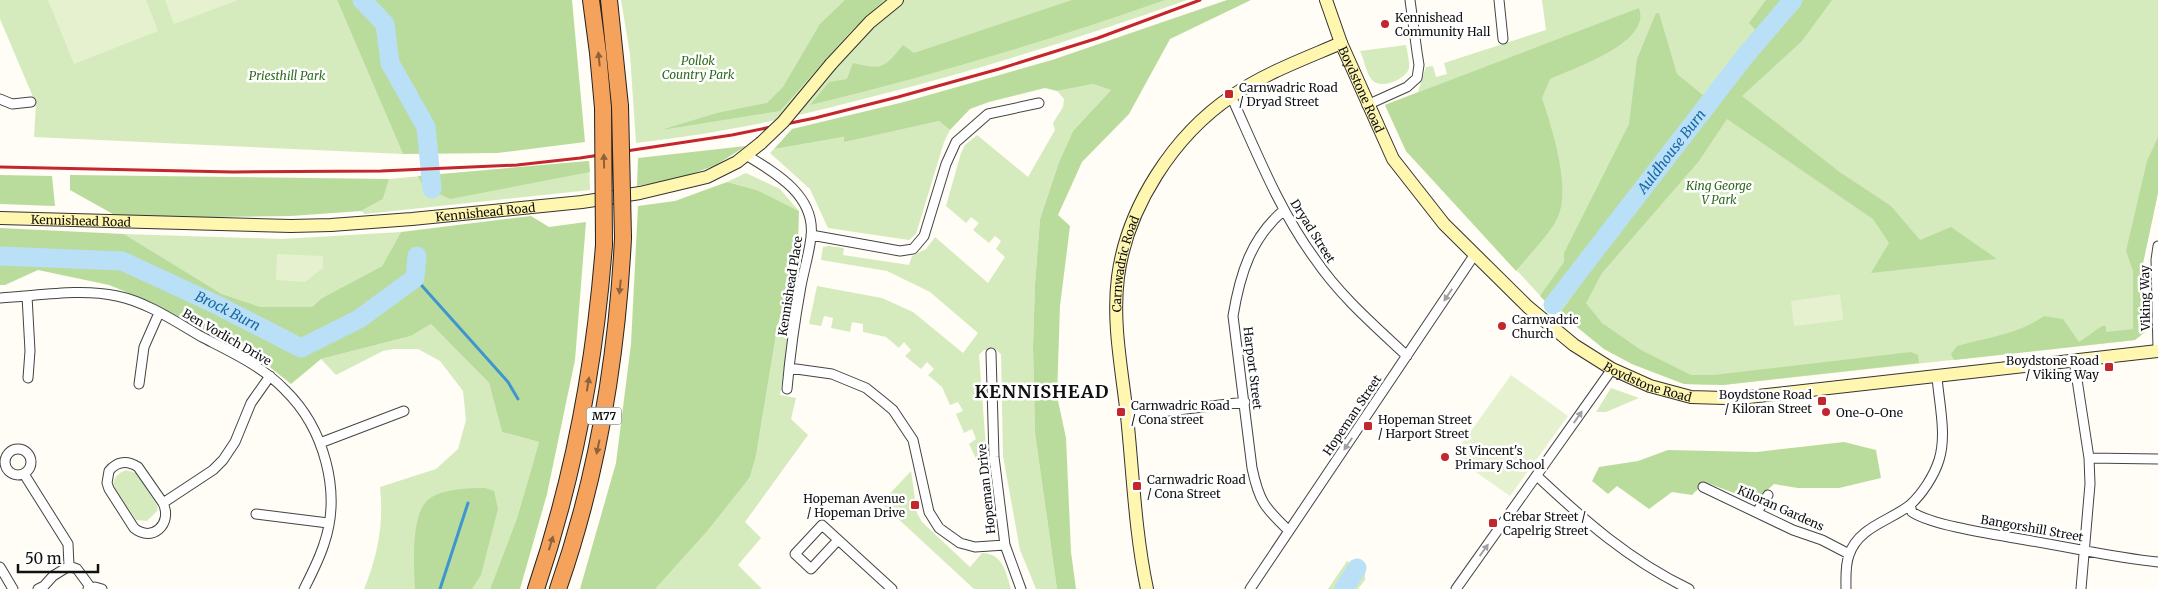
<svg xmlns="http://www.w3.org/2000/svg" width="2158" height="589" font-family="Merriweather,serif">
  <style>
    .green { fill: #d5ebbd }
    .forest { fill: #b9dc9c }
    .pitch { fill: #e6f2cf }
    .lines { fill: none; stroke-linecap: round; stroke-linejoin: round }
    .stream { stroke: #3f96cf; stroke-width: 3 }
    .river { stroke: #b9e0f7; stroke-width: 19 }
    .street-casing { stroke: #444; stroke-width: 11 }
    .secondary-casing { stroke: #333; stroke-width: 14 }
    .highway-casing { stroke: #222; stroke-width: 18 }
    .street { stroke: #fff; stroke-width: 9 }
    .secondary { stroke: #fff6b0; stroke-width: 12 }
    .highway { stroke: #f5a25d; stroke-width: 16 }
    .rail { stroke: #c4262e; stroke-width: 3 }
    .secondary-bridge-casing { stroke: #333; stroke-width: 14; stroke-linecap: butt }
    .highway-bridge-casing { stroke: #222; stroke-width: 18; stroke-linecap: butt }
    .secondary-bridge { stroke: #fff6b0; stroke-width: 12 }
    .highway-bridge { stroke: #f5a25d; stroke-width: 16 }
    .oneway { fill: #8e613b }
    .oneway2 { fill: #a0a0a0 }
    .poi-dot { fill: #c4262e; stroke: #fff; stroke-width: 2 }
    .labels { text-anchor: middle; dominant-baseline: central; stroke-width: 5; stroke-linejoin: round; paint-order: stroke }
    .shield { fill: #fff; stroke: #585858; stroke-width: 1 }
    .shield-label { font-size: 11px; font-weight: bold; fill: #111 }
    .poi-label { font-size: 12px; fill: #111; stroke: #fff; text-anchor: start }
    .park-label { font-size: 12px; font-style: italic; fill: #2f6b1f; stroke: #fff }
    .street-label { font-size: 12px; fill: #111; stroke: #fff }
    .water-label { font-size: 14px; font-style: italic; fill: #1768a6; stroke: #fff }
    .district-label { font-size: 18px; font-weight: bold; letter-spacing: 1px; fill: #111; stroke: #fff }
  </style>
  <rect width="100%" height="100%" fill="#fffdf5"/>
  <path class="green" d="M0,0H337L403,154L34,137L36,104L0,19Z
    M621,0H1187C1083,37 978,70 871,97C824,109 778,121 730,129C699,135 668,139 636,143L630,54Z
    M1542,0H2158V193L2143,263L2145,332L2135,340L1723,385L1684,384L1632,364L1604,349L1547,303L1406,151L1385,105L1418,92L1426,67L1433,66L1436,77L1447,74L1444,63L1546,30Z
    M1406,45C1407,51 1410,62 1409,68C1406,80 1380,90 1372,80C1366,73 1364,59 1360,51Z
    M1093,84L1111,90L1073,131L1059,162L1040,219L1035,284L1033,347L1035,433L1057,589H1036L1020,550L1003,456L1001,354L995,349L984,350L979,355L987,461L978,463L969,444L976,439L972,429L964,433L956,414L963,411L958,402L950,405L942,387L928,375L934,369L927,362L921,369L905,356L911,350L904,342L899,348L886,337L863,332V324L852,322L850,332L831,328L833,318L824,316L821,326L809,324L817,286L882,298L913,312L963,353L978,333L930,292L887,271L821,260L823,247L829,246L844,248L843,255L909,265L912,256L926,249L935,237L988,283L1005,257L996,249L1001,241L995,236L989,243L973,230L979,223L971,217L966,223L946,206L961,153L965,145L977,135L1028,177L1055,130L1053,123L1063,107L1064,99L1057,91Z
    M939,121L950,130L944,142L916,234L909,240L828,228L810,189L770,153L774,149L845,137V141Z
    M589,161L590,190L365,214L361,211L383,199L389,179Z
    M746,173L780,189L799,211L757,190L727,182Z
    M401,232L382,266L322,298L312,307H261L222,294L124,234L282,239Z
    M431,324L489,383L502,432L539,442L517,518L490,589H364C378,556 384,522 380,487L436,469L458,449L466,420L463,391L440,361L418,349H394L383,351L336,375L321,359L411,336Z
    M777,329L789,334L780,395L796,398L791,419L808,435L745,522L761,538L738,565L762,589H654L750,477L756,456Z
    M1611,388L1639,398L1606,412H1596Z
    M126,470L136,473L158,507L157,511L147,521L136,520L113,486C114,477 118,473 126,470Z
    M911,471L917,513L922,522L970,567L982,553C1003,553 1006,573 1011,589H974L881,503Z
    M1347,561L1365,572V580L1358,589H1328Z"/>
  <path class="forest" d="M337,0H572L585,142L497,153L403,154Z
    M845,0H884L850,32L780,111L661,130L717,113L767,103L783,87L820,24Z
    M1072,0H1165C1048,41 930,76 810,105L829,82L847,79L853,63C883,70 883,69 903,45L914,53Z
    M1227,0H1251L1170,39L1129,114L1082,162L1058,215L1070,226L1060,306L1057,396L1066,438L1071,552L1076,589H1057L1035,433L1033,347L1035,284L1040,219L1059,162L1073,131L1111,90L1093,84L1057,91L1045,88L989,102L970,109L950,130L939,121L844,142V137L774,149L792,129L904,102L1052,60Z
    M1766,0H1785L1757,31L1749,23Z
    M1803,0H1832L1802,41L1742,96L1841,173L1891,206L1920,240L1951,227L1997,259L1871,273L1889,243L1873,219L1727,119L1699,161L1602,273L1586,303L1602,323L1641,350L1691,375H1713L1911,352L1918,355L1919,363L1723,385L1684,384L1632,364L1604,349L1560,313L1638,204L1720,95Z
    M1639,8C1652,43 1573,68 1550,79L1542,98C1552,129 1572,188 1557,219C1549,235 1528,256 1516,271L1406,151L1385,105Z
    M1656,13H1659L1677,74L1704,96L1547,303L1540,296L1564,262V253L1629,124L1637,59Z
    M2158,137V193L2143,263L2145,332L2135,340L1954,360L1951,354L1957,346C1986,338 2019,334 2044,316L2063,319L2079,342L2102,326H2106V332L2133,329V271L2126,251L2147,161Z
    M746,146L716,165L678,179L637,186L638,158Z
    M589,161L590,172L450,199L423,186L418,176Z
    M0,175L52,176L55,206L0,204Z
    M70,175L389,179L383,199L361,211L291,216L120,218L70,190Z
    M727,182L757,190L799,211L798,244L777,329L756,456L750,477L708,530L655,589H580L616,463L631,344L638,206L675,201Z
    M531,216L549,227L586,222L575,360L547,494L520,589H490L517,518L539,442L502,432L489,383L431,324L411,336L321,359L291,384L266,364L240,348L146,300L109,285L38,270L5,285H0V228L124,234L222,294L261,307H312L322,298L382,266L401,232Z
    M1844,442L1876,450L1881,478L1839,488H1798L1774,484L1755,501L1705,482L1692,495L1672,492L1649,509L1617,486L1608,494L1592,481L1599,467L1638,461L1668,450L1757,452Z
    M485,488L494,491L498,509L481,575L472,589H415C414,568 410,513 429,499C442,489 469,488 485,488Z"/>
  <path class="pitch" d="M48,0H146L158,31L74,64Z
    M165,0H238L174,24Z
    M277,254L323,256V268L305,282L276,280Z
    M1840,294L1843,320L1794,326L1791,301Z
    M1511,375L1568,416L1510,496L1453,456Z"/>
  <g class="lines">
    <path class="stream" d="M415,278L508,382L518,399
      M440,589L468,503"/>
    <g class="river">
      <path d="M362,0L385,24L390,63L426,127L432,189"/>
      <path id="s1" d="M0,256L122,261L215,304L301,348L359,319L415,278L417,256"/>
      <path id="s2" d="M1553,305L1745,56L1793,0"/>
      <path d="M1344,589L1357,568"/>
    </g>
    <g class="street-casing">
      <path id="street" d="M1499,0L1503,39
        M1231,96C1256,151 1279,210 1315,259C1340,296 1375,326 1407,356
        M0,99L12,104L31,102
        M1367,105L1407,87L1417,78L1419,65L1417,52L1410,0
        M746,155C776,173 816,196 811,237C809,254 804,270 801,286C795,319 790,355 787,389
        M1284,210C1251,238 1240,274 1233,316L1252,468C1259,501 1264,507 1289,531
        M811,235L900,251L913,249L924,236L946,164L956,142L988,114L1039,103
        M2158,246L2156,260L2158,350
        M27,296L30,351L28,378
        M0,298C38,296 80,288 117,296C147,302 176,322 202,337C231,352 262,366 285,390C324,428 342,492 324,544C319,560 311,575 304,589
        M991,353L994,457L1005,545L1021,589
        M2074,360L2089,458L2090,484L2081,589
        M789,368L832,374L866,388L881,400L893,410L913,440L929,512L939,528L960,543L975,547L1005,545
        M139,384L144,347L159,313
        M1127,416L1245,402
        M320,443L404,411
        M5 462a13 13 0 1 1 26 0a13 13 0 1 1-26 0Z
        M2089,458L2158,459
        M24,474L68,544L69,566L53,576L44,586L38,589
        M1537,476C1585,521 1629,560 1689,589
        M1703,487L1793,530L1822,540L1849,554
        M163,503L138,467C127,460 117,461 109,471L107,483L109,489L134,528C152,543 173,524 163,503L213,470L223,460L235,442L251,403L270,376
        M1910,505L1912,512C1933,526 1998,535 2026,540C2070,547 2114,558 2158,562
        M1757,512L1768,495
        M256,514L328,523
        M838,540L811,569L795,554L822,525L892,589
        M69,566L77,569L91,588
        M0,567L13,589
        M88,589L95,587L102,589
        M1250,589L1475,254
        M1456,589L1612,369
        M1846,589C1846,578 1845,566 1849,555C1858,527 1890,521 1910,505C1922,494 1934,476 1939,460C1947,435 1939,403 1937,377"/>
    </g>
    <g class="secondary-casing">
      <g id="secondary">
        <path id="s3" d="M1326,0L1341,43L1393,159L1444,224L1528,307L1574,345L1612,369L1650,386L1691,397L1724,398L1749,397L2158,351"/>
        <path d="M831,64L870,22L897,0"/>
        <path id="s4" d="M0,218L291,226L331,225L412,219L582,202L640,193L707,177L737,162L761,143"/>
        <path id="s5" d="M1147,589C1135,532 1133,474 1127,416C1122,370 1112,323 1118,277C1127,207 1174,135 1232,96C1265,73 1304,59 1341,43"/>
      </g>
    </g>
    <g class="highway-casing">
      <path id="highway" d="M591,0L598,53L603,108
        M609,0L620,106
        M536,589C574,477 595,363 604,245
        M558,589C598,475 617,358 623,238"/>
    </g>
    <use href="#street" class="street"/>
    <use href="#secondary" class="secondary"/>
    <use href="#highway" class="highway"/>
    <path class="rail" d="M0,167L233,172L381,171L517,165L580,158L732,135L815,118L898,97L999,69L1098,38L1200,0"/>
    <g class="secondary-bridge-casing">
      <path id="secondary-bridge" d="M761,143L783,122L831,64"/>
    </g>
    <g class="highway-bridge-casing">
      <path id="highway-bridge" d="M620,106L623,238
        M603,108L604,245"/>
    </g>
    <use href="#secondary-bridge" class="secondary-bridge"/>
    <use href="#highway-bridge" class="highway-bridge"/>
  </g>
  <defs><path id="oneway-solid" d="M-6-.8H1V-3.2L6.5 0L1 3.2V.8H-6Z" transform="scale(1.25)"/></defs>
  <g class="oneway">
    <use href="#oneway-solid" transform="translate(599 59) rotate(-96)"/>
    <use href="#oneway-solid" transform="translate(604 161) rotate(-91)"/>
    <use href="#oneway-solid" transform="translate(620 287) rotate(96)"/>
    <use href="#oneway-solid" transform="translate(588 384) rotate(-81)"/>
    <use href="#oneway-solid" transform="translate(598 447) rotate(102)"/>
    <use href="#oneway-solid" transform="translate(551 543) rotate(-73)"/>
  </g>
  <g class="oneway2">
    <use href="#oneway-solid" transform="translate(1448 295) rotate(124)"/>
    <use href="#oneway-solid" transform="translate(1578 417) rotate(-55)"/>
    <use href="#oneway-solid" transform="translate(1348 444) rotate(124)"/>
    <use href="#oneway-solid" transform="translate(1484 550) rotate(-54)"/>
  </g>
  <g class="poi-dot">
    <circle cx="1385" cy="24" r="5"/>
    <rect x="1224" y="89" width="10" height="10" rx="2.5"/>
    <circle cx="1502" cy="326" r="5"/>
    <rect x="2104" y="362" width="10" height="10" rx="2.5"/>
    <rect x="1817" y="396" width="10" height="10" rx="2.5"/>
    <rect x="1116" y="407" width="10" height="10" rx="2.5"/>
    <circle cx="1826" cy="412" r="5"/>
    <rect x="1363" y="421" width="10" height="10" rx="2.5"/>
    <circle cx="1445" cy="457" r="5"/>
    <rect x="1132" y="481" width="10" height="10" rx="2.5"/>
    <rect x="910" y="500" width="10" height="10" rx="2.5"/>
    <rect x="1488" y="518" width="10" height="10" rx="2.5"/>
  </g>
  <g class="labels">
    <rect class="shield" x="586.5" y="407.5" width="35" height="17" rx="4"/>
    <g class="shield-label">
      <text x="604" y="416">M77</text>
    </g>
    <g class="poi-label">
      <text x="1395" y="17">Kennishead<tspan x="1395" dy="14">Community Hall</tspan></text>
      <text x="1239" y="87">Carnwadric Road<tspan x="1239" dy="14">/ Dryad Street</tspan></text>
      <text x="1512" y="319">Carnwadric<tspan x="1512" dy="14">Church</tspan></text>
      <text x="2099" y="360" text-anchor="end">Boydstone Road<tspan x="2099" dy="14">/ Viking Way</tspan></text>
      <text x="1812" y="394" text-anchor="end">Boydstone Road<tspan x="1812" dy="14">/ Kiloran Street</tspan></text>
      <text x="1131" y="405">Carnwadric Road<tspan x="1131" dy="14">/ Cona street</tspan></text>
      <text x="1836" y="412">One-O-One</text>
      <text x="1378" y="419">Hopeman Street<tspan x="1378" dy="14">/ Harport Street</tspan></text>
      <text x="1455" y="450">St Vincent's<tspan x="1455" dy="14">Primary School</tspan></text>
      <text x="1147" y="479">Carnwadric Road<tspan x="1147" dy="14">/ Cona Street</tspan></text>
      <text x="905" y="498" text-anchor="end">Hopeman Avenue<tspan x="905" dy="14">/ Hopeman Drive</tspan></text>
      <text x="1503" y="516">Crebar Street /<tspan x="1503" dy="14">Capelrig Street</tspan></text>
    </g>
    <g class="park-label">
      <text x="698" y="60">Pollok<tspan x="698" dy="14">Country Park</tspan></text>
      <text x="287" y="75">Priesthill Park</text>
      <text x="1719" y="185">King George<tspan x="1719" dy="14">V Park</tspan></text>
    </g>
    <g class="street-label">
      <text stroke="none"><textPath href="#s3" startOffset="96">Boydstone Road</textPath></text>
      <text stroke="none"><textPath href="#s4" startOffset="486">Kennishead Road</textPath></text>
      <text stroke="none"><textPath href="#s4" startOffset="81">Kennishead Road</textPath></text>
      <text transform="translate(1313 231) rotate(58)">Dryad Street</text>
      <text stroke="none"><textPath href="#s5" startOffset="328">Carnwadric Road</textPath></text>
      <text transform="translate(790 286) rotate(-81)">Kennishead Place</text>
      <text transform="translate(2145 298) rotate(-91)">Viking Way</text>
      <text transform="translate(227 337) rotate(30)">Ben Vorlich Drive</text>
      <text transform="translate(1253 368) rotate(83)">Harport Street</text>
      <text stroke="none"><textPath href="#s3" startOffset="516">Boydstone Road</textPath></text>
      <text transform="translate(1352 415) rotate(-56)">Hopeman Street</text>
      <text transform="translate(986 489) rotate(-96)">Hopeman Drive</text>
      <text transform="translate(1781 508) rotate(24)">Kiloran Gardens</text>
      <text transform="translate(2032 528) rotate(10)">Bangorshill Street</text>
    </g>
    <g class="water-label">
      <text stroke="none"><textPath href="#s2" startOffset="194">Auldhouse Burn</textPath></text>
      <text stroke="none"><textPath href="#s1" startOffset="239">Brock Burn</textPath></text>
    </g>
    <g class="district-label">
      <text x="1042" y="391">KENNISHEAD</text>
    </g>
  </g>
  <path d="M18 564v8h80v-8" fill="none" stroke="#111111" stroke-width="2.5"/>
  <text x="25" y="564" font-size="15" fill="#111111" stroke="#ffffff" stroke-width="4" paint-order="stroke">50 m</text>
</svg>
